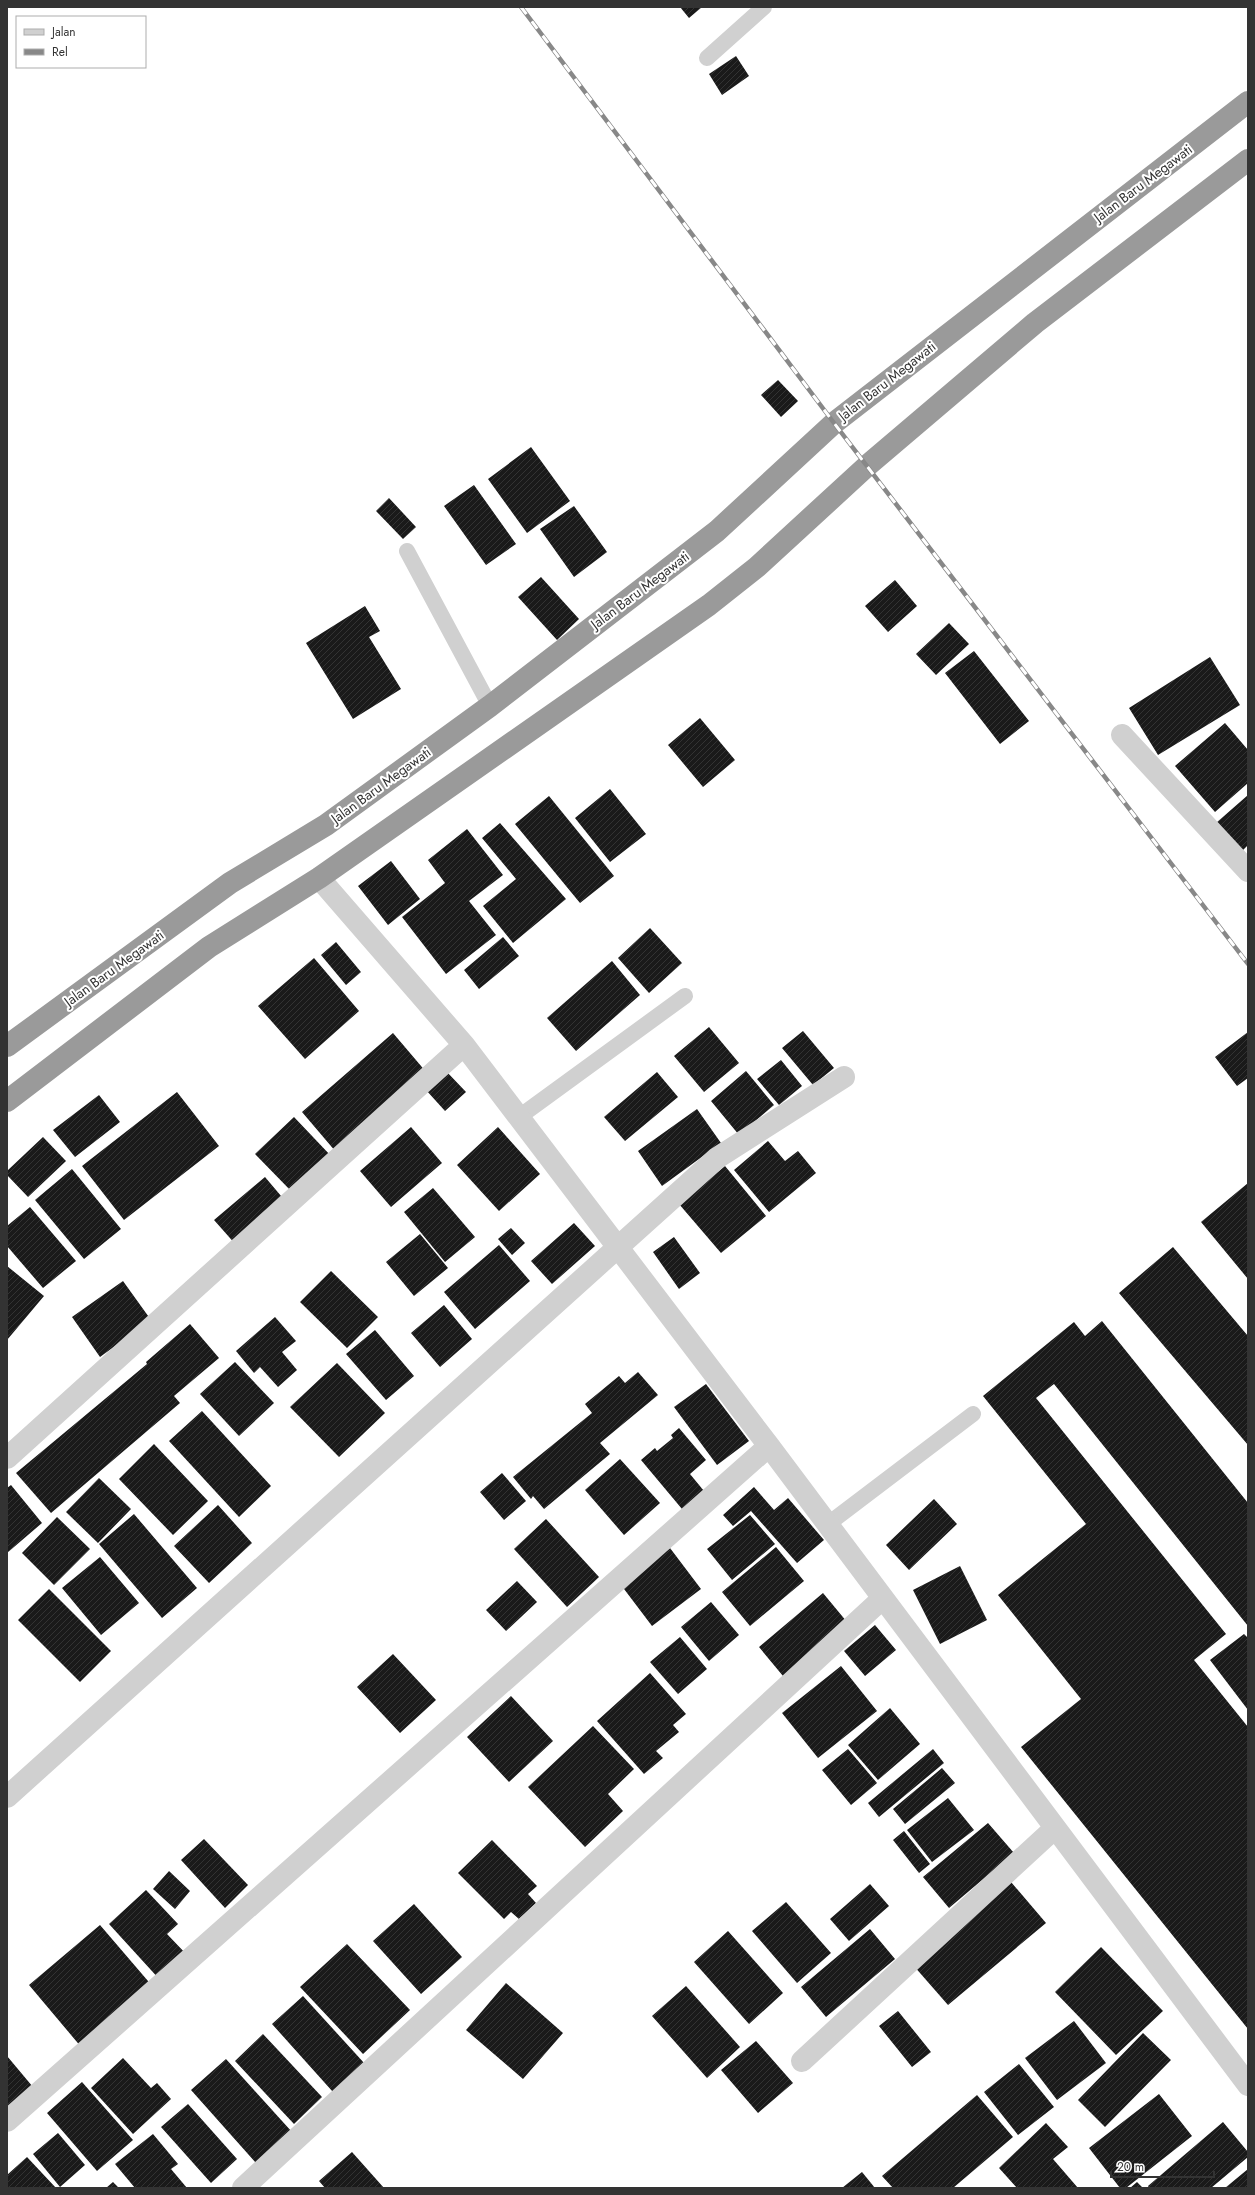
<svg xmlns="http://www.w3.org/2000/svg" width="1255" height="2195" font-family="Jost,sans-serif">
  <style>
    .building { fill: url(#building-hatch) }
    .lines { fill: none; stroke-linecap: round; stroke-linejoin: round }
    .lane { stroke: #d0d0d0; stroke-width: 16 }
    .street { stroke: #d0d0d0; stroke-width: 22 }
    .highway { stroke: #9a9a9a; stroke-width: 22 }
    .rail-casing { stroke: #888; stroke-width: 4.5 }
    .rail { stroke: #fff; stroke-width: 3; stroke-dasharray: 9; stroke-linecap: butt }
    .labels { text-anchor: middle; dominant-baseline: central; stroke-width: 4; stroke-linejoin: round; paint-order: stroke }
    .street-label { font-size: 14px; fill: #333; stroke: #fff }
  </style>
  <defs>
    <pattern id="building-hatch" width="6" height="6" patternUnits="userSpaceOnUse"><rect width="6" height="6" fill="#1a1a1a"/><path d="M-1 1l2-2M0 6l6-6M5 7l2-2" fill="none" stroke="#333"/></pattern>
  </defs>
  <rect width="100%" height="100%" fill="#fff"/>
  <path class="building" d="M680,7H702L689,18Z
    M736,56L749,76L722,95L709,74Z
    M778,380L798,401L781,417L761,395Z
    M531,447L570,501L527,533L488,479Z
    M474,485L516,544L486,565L444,506Z
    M389,498L416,527L403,539L376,511Z
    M574,506L607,552L574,577L540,529Z
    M541,577L579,619L557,640L518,597Z
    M895,580L917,606L888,632L865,606Z
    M365,606L380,631L369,637L401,689L353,719L306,643Z
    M949,623L969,644L936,675L916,654Z
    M974,651L1029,721L1000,744L945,673Z
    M1210,657L1240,705L1158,755L1129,708Z
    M700,718L735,760L703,787L668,745Z
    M1225,723L1248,750V783L1215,812L1175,766Z
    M610,789L646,834L610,862L575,818Z
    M1248,795V845L1242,851L1216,823Z
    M549,796L614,876L580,903L515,824Z
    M500,823L566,899L513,943L483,906L516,879L482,838Z
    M467,829L503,875L469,901L496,935L446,974L402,917L445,883L428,860Z
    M391,861L420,899L388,925L358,886Z
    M650,928L682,963L649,993L618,958Z
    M503,937L519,956L479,989L464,970Z
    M336,942L361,972L346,985L321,955Z
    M314,958L359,1011L305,1059L258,1006Z
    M612,961L640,995L576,1051L547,1018Z
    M709,1027L739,1063L704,1092L674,1056Z
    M803,1031L834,1068L813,1085L782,1048Z
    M1248,1032V1078L1237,1086L1215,1057Z
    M393,1033L427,1073L336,1152L302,1112Z
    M781,1060L802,1086L779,1105L757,1079Z
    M446,1071L466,1092L445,1111L426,1090Z
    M746,1071L774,1105L739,1135L711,1101Z
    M657,1072L678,1097L625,1141L604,1117Z
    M177,1092L219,1146L124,1220L82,1166Z
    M99,1095L120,1122L75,1157L53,1130Z
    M697,1109L721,1143L662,1186L638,1151Z
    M294,1117L332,1157L293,1193L255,1154Z
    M411,1127L442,1163L391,1207L360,1171Z
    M498,1127L540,1174L499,1211L457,1165Z
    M43,1137L66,1161L28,1197L7,1175V1171Z
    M768,1141L785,1161L798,1151L816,1173L769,1212L734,1170Z
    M725,1166L766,1216L721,1253L679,1204Z
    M72,1169L121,1229L84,1259L35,1200Z
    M265,1177L287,1203L237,1246L214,1220Z
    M1248,1183V1279L1201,1222Z
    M433,1188L475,1237L445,1262L404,1212Z
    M30,1207L76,1261L43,1288L7,1246V1226Z
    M574,1223L595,1246L552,1284L531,1261Z
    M511,1228L525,1243L512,1255L498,1239Z
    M420,1234L448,1268L414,1296L386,1262Z
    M674,1237L700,1273L679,1289L653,1252Z
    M499,1245L530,1281L475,1329L444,1292Z
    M1173,1247L1248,1336V1445L1119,1293Z
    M7,1266L44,1296L7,1340Z
    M331,1271L378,1317L347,1348L300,1302Z
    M123,1281L151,1320L100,1357L72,1317Z
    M444,1305L472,1339L440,1367L411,1333Z
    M275,1317L296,1341L282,1352L297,1370L278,1387L260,1367L254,1373L236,1351Z
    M1102,1321L1248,1503V1626L1054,1384L1036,1398L1226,1634L1194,1660L1248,1727V2029L1021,1747L1081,1699L998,1595L1086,1524L983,1396L1074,1322L1085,1336Z
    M190,1324L219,1358L174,1396L180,1403L51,1513L16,1473L147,1364L146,1362Z
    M375,1330L414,1376L386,1400L346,1354Z
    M235,1362L274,1403L239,1436L200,1394Z
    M337,1363L385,1413L339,1457L290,1407Z
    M638,1372L658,1395L600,1443L610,1454L544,1509L533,1496L531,1499L513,1477L592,1413L585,1404L619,1376L625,1383Z
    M706,1384L749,1441L717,1465L674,1407Z
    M202,1411L271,1486L239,1517L169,1441Z
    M679,1428L706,1460L690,1474L704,1491L682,1509L641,1460L655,1448L657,1451L673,1438L671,1435Z
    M154,1444L208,1501L173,1535L119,1479Z
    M620,1459L660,1503L624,1535L585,1490Z
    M502,1473L526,1501L504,1520L480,1492Z
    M99,1478L131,1509L98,1543L66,1512Z
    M11,1485L42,1523L7,1553V1488Z
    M754,1487L774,1510L788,1498L824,1540L797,1563L751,1511L733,1526L723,1515Z
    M934,1499L957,1524L909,1570L886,1545Z
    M218,1505L252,1543L209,1583L174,1546Z
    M134,1514L197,1588L162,1618L99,1544Z
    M750,1515L775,1544L732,1580L707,1549Z
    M57,1517L90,1549L54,1585L22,1553Z
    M546,1519L599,1577L567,1607L514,1549Z
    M776,1547L804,1581L750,1626L722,1592Z
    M670,1548L701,1589L652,1626L621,1585Z
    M100,1557L139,1603L101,1635L62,1588Z
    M960,1566L987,1620L940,1644L913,1590Z
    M517,1581L537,1602L506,1631L486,1610Z
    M49,1589L111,1651L80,1682L18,1620Z
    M823,1593L847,1622L783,1676L759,1647Z
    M711,1602L739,1635L709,1661L681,1627Z
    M875,1625L896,1650L865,1676L844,1651Z
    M1244,1634L1248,1638V1710L1210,1660Z
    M680,1637L707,1669L678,1694L650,1662Z
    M393,1654L436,1700L400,1733L357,1687Z
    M841,1666L877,1711L818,1758L782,1713Z
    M650,1673L686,1714L673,1725L679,1732L656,1751L663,1758L644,1774L597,1721Z
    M511,1696L553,1741L509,1782L467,1737Z
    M890,1708L920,1744L878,1780L848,1745Z
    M593,1726L634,1769L608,1794L623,1811L585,1847L528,1787Z
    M848,1749L877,1783L851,1805L822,1770Z
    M933,1749L944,1763L879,1817L868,1803Z
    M942,1768L955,1783L905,1824L893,1809Z
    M948,1798L974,1830L932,1862L907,1830Z
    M988,1823L1014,1853L949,1908L923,1877Z
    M904,1831L930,1864L919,1873L893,1840Z
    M204,1839L248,1885L225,1908L181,1860Z
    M492,1840L537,1886L528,1894L536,1903L519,1919L511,1912L504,1919L458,1873Z
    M169,1871L190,1891L175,1909L153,1889Z
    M1011,1882L1046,1923L948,2005L913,1965Z
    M870,1884L889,1906L849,1941L830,1919Z
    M146,1890L178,1924L167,1934L188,1956L161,1981L109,1924Z
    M786,1902L831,1953L797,1983L752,1931Z
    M414,1904L462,1957L421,1994L373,1941Z
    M100,1925L154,1988L82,2048L29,1985Z
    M870,1929L895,1959L826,2017L801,1987Z
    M728,1931L783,1993L749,2024L694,1962Z
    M347,1944L410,2010L363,2054L300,1987Z
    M1101,1947L1163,2011L1116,2055L1055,1992Z
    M506,1983L563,2033L523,2079L466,2030Z
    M686,1986L740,2047L707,2078L652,2016Z
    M303,1996L365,2064L333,2092L272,2024Z
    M898,2011L931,2052L912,2067L879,2026Z
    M1074,2021L1106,2063L1057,2100L1025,2058Z
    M1143,2033L1171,2060L1105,2127L1078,2100Z
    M263,2034L322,2097L294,2124L235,2061Z
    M756,2041L793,2083L758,2113L721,2070Z
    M7,2056L38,2093L7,2118Z
    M123,2058L151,2088L157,2083L171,2099L133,2134L91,2088Z
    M226,2059L292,2132L257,2164L191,2090Z
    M1019,2064L1054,2107L1018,2135L984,2092Z
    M82,2082L133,2140L97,2171L47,2113Z
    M1159,2094L1192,2136L1126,2188H1120L1089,2148Z
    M977,2095L1013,2137L953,2188H893L882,2176Z
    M188,2104L237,2159L211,2183L161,2127Z
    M1223,2122L1248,2152V2157L1211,2188H1149L1148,2186Z
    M1046,2123L1068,2147L1053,2159L1078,2188H1017L999,2168Z
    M58,2133L85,2165L60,2187L33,2154Z
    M153,2134L178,2164L171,2169L187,2188H135L115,2164Z
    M352,2152L384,2188H325L319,2181Z
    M27,2157L56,2188H7V2175Z
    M1248,2169V2188H1225Z
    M862,2172L875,2188H842Z
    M113,2182L119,2188H106Z
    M1137,2182L1143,2188H1130Z"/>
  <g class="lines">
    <path class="lane" d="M707,58L764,7
      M407,551L490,706
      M519,1117L685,996
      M828,1524L973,1414"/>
    <path class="street" d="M1122,735L1248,871
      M319,878L464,1045L769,1446L1248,2085
      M7,1458L464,1045
      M7,1797L717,1158L844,1077
      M802,2061L1055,1828
      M7,2121L769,1446
      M243,2188L883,1598"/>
    <path class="highway" d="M7,1046L230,883L326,825L490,706L717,531L834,423L1248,102
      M7,1101L209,947L319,878L709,605L757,567L868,465L1035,323L1248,160"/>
    <g class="rail-casing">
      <path id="rail" d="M521,7L834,423L1248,964"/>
    </g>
    <use href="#rail" class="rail"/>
  </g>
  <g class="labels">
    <g class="street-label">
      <text transform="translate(1143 183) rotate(-37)">Jalan Baru Megawati</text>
      <text transform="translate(887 381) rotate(-38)">Jalan Baru Megawati</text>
      <text transform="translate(640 590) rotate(-37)">Jalan Baru Megawati</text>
      <text transform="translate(381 785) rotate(-36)">Jalan Baru Megawati</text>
      <text transform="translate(114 968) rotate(-36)">Jalan Baru Megawati</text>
    </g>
  </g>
  <rect width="1255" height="2195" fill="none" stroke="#333333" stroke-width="16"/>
  <rect x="16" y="16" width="130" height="52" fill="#ffffff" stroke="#adadad"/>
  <rect x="24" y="29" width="20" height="6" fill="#d0d0d0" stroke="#adadad"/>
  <text x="52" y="36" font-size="12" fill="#333333">Jalan</text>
  <rect x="24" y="49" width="20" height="6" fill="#888888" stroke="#adadad"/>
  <text x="52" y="56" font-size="12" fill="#333333">Rel</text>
  <path d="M1111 2171v6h103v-6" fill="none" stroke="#333333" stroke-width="2"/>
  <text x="1117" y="2171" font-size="12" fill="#333333" stroke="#ffffff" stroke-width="3" paint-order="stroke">20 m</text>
</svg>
